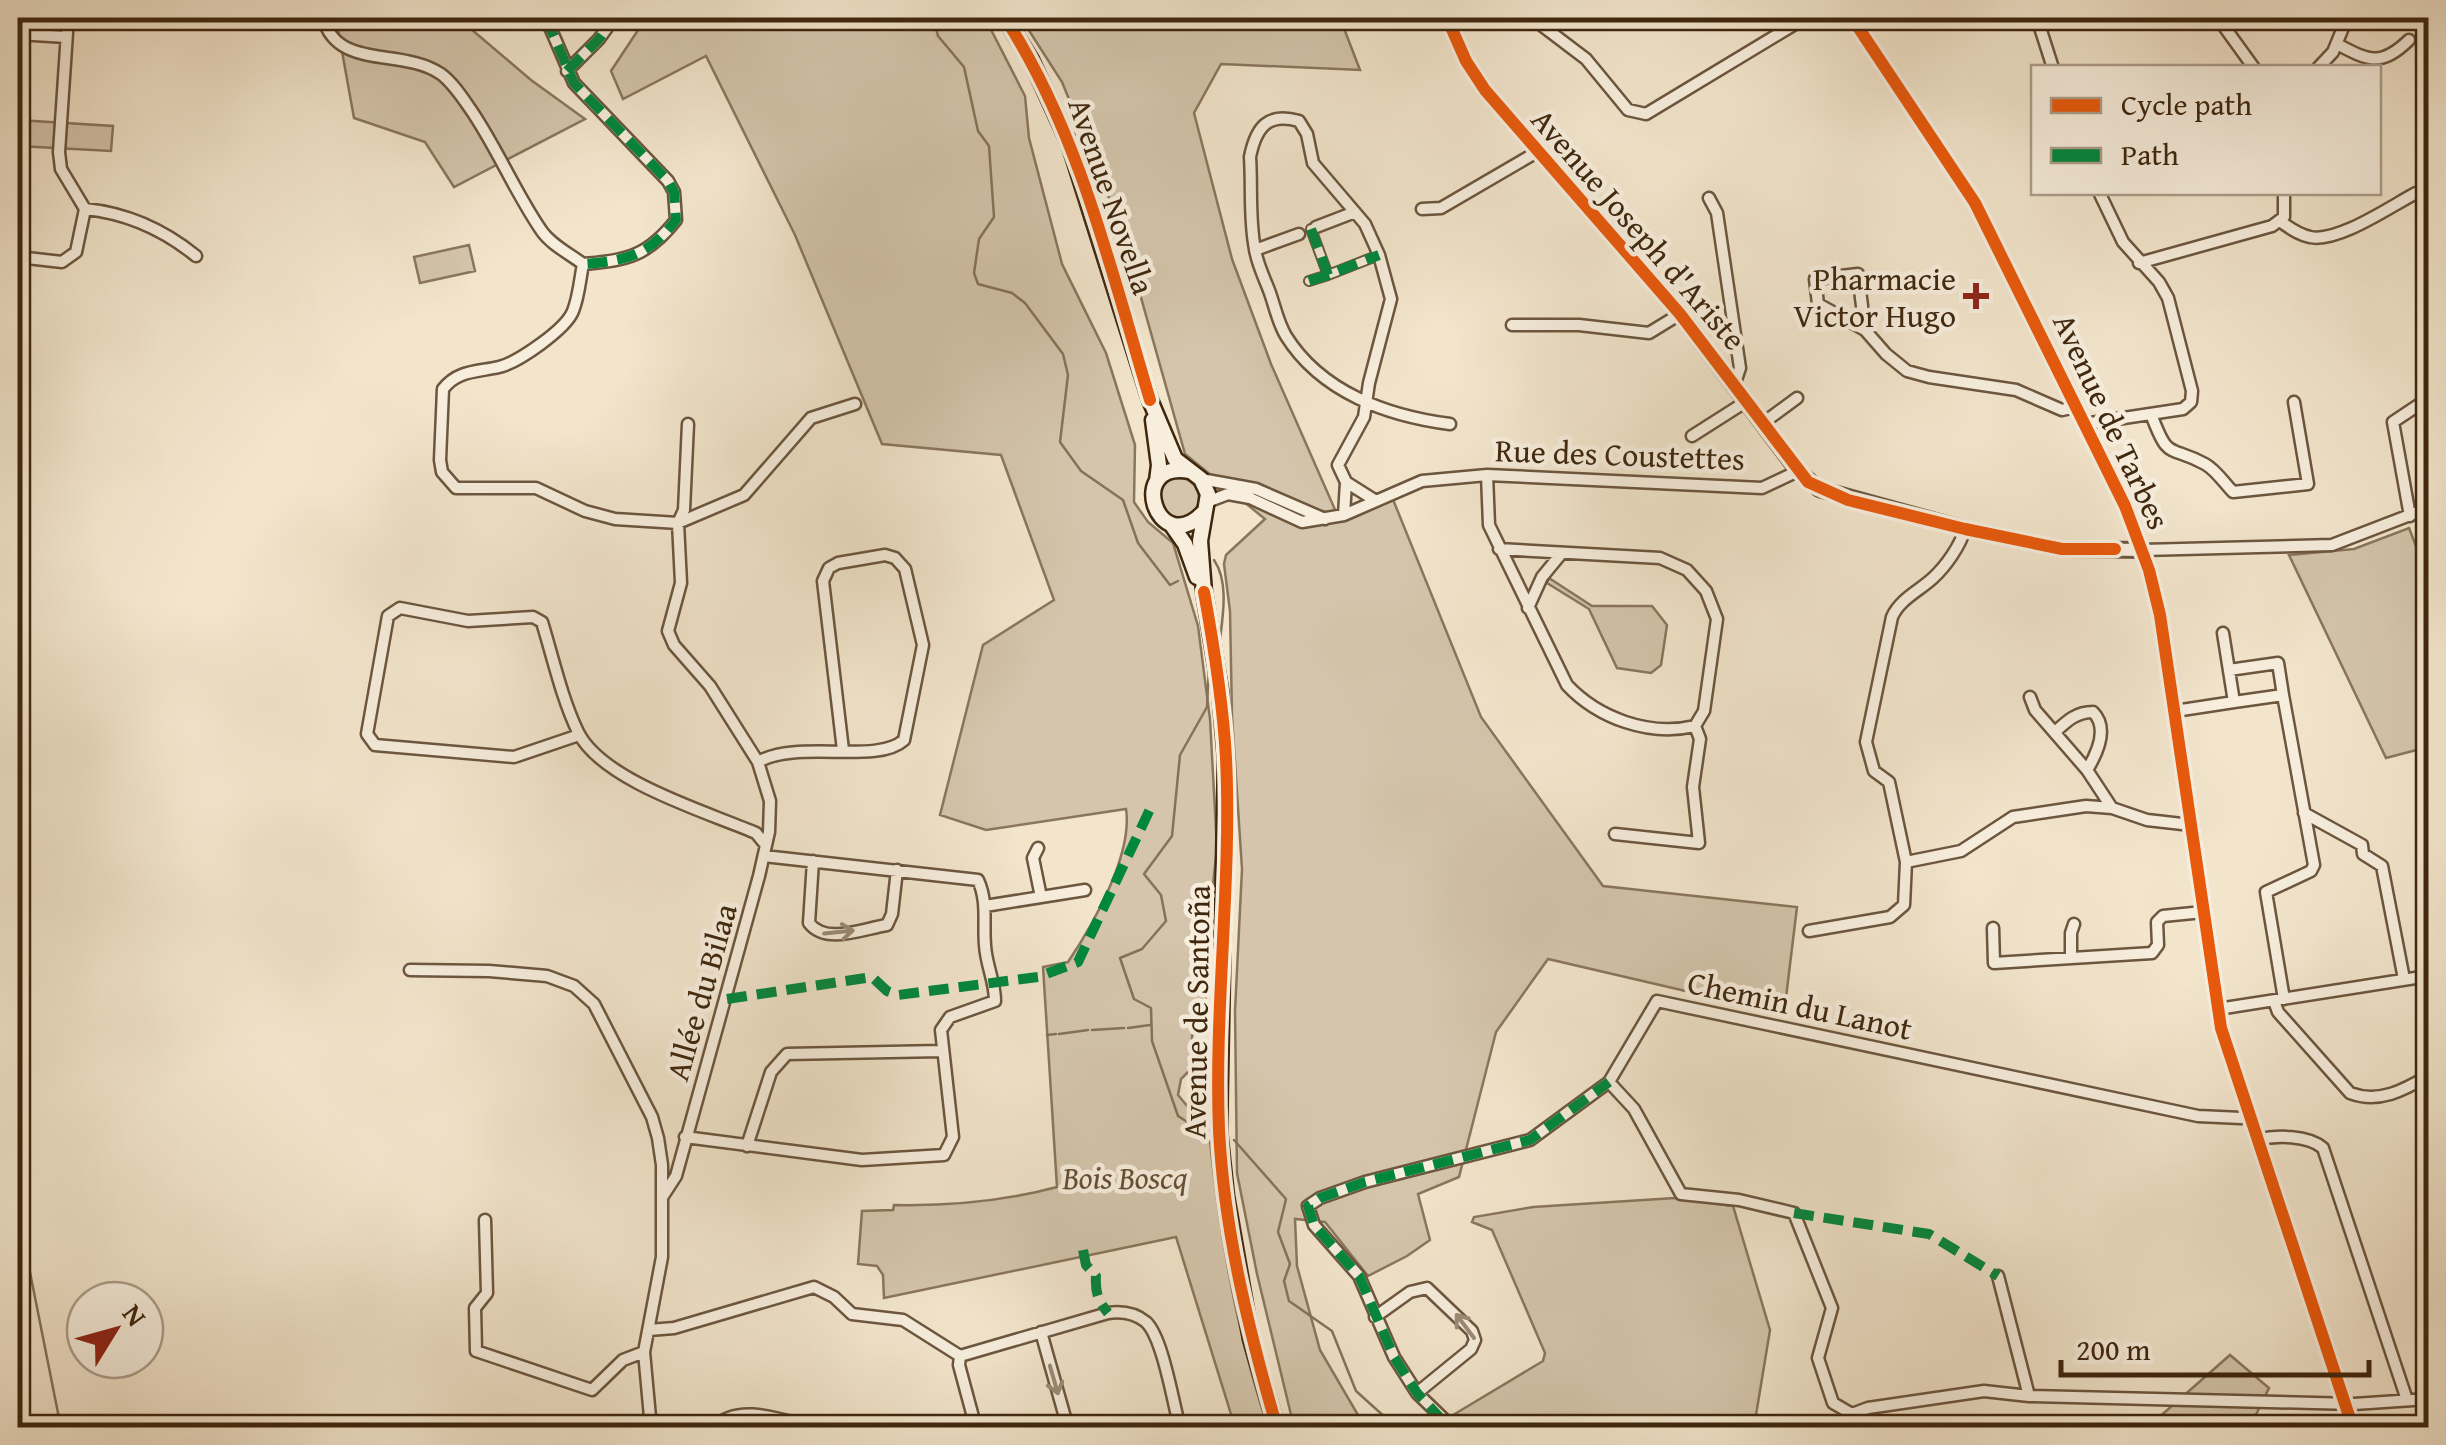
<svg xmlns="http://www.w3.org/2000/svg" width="2446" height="1445" font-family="'Gentium Book Plus',serif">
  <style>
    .green { fill: #d4c5ac; stroke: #8a765d; stroke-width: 2.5 }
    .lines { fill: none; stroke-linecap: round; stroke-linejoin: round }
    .stream { stroke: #867259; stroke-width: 2.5 }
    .pedestrian-casing { stroke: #6c563e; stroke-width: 12 }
    .minor-casing { stroke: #6c563e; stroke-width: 15 }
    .tertiary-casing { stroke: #6c563e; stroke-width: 18 }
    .secondary-casing { stroke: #3f270e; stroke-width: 19 }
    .pedestrian { stroke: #f7eede; stroke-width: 8 }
    .minor { stroke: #f7eede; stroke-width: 10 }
    .tertiary { stroke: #f7eede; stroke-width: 12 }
    .secondary { stroke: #f7eede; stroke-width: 14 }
    .quiet { stroke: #00873e; stroke-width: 10; stroke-dasharray: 20 10; stroke-linecap: butt }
    .cycleway-casing { stroke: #f7eede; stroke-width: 19 }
    .cycleway { stroke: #e8590c; stroke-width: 12 }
    .oneway { stroke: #9b8a76 }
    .poi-dot { fill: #8f2418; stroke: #f7eede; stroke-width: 4 }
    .labels { text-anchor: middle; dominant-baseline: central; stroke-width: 9; stroke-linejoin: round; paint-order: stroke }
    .street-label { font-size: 32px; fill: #3f270e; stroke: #f7eede }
    .poi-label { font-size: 32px; fill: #3f270e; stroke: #f7eede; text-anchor: end }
    .park-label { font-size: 32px; font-style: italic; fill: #644e36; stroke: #f7eede }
  </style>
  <rect width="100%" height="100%" fill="#f2e5cc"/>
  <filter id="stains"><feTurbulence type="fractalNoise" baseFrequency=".002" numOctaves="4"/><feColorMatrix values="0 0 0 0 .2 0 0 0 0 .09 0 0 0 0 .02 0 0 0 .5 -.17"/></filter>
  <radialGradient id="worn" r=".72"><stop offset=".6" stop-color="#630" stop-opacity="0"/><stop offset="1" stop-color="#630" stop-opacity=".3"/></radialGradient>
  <path class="green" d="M336,18H458L531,80L585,119L454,187L425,142L354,118Z
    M646,18H985L1025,96L1029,138L1062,264L1106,353L1135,445L1134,502L1148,522L1173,543L1198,626L1210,719L1217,848L1205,957L1206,1017L1192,1036L1193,1067L1181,1079L1178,1095L1202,1124L1196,1135L1210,1141C1220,1237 1237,1335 1268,1427H1235L1176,1237L884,1298L883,1275L877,1266L858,1264L862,1211L893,1210L894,1205C948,1206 1005,1201 1057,1187L1043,967L1068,962C1093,925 1133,854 1126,809L986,830L940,815L983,645L1054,600L1001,455L882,444L795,235L706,56L623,99L611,71Z
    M1021,18H1340L1360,70L1221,64L1194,113L1232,259L1271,364L1340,521L1392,497L1481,717L1603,886L1797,907L1784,1014L1548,959L1496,1032L1459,1177L1418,1194L1430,1240L1407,1256L1368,1276L1325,1222L1295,1219L1297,1266L1320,1350L1365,1427H1294L1257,1274L1237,1173L1235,1011L1242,869L1232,716L1230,611L1224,564L1226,555L1265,519L1185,454L1122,230L1062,82Z
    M18,120L113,126L111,151L18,146Z
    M469,245L475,271L420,283L414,257Z
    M1159 498a20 20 0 1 1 40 0a20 20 0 1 1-40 0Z
    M2409,528L2428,577V747L2386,758L2289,555L2354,549Z
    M1549,578L1592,606H1652L1667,625L1661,665L1651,673L1617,668L1589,609L1547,583Z
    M1675,1198L1733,1206L1770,1330L1756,1415L1761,1427L1470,1428L1453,1415L1543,1361L1545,1353L1492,1230L1472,1222L1474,1217L1533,1207Z
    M2230,1355L2269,1388L2250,1427H2158L2157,1419Z"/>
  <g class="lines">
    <path class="stream" d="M933,18L938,36L964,67L978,131L989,146L994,217L979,239L974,273L978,284L1012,293L1025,303L1063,354L1068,375L1060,442L1081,471L1123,500L1138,543L1170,585L1178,581
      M1214,560C1230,583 1222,621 1219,647
      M1128,1028L1150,1025
      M1092,1030L1124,1028
      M1059,1034L1088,1030
      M1047,1035L1056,1034
      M1203,1132L1178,1116L1152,1041L1151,1008L1134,999L1120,958L1142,949L1166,921L1161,895L1144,874L1172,836L1180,755L1207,707L1209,667
      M1234,1140L1286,1199L1278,1232L1290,1264L1284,1281L1289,1301L1332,1331L1356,1391L1397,1428
      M18,1212L61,1428"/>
    <g class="pedestrian-casing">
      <path id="pedestrian" d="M1311,229L1328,275L1379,255
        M1309,281L1328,275"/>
    </g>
    <g class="minor-casing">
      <path id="minor" d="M323,18C338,71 401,47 441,74C453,83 462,97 471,110C497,148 515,192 541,230C550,244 570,254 583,264C626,261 648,256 676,220L674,192L668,181L574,83L546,18
        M1532,18L1586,59L1628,110L1646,114L1805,18
        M2037,18L2053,68
        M2212,18L2223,25L2254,68
        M18,34L66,37
        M2337,44C2369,61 2381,67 2409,40
        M2318,68L2333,52L2347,18
        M567,71L599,39L614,18
        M1709,198L1717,213L1740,368L1735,383
        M85,209C126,213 164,230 196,256
        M1422,209L1441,208L1537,152
        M2281,222C2290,228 2299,235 2310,237C2338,243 2391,206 2416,193
        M1316,227L1355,212
        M1255,250L1299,234
        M18,257L62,262L76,252L85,209L61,169L59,152L68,18
        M2139,263L2272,226L2284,217V192
        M583,264C580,279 579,296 573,311C566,329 519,362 499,367C477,372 458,370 443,389L440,460L442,472L456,488H536L585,511L615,519L678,523L744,495L811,418L855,404
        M1512,325H1579L1649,333L1680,314
        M1865,330L1858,274L1815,279L1818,304L1865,330L1886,354L1907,371L1929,377L2016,390L2062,410L2076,407
        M2151,414C2169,462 2168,444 2205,464C2216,470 2225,484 2233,492L2308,484L2294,402
        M1763,423L1797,398
        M2084,424L2183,409L2191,402L2192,391L2168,298L2159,282L2123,242L2099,192
        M1692,436L1747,401
        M1487,475L1489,525L1567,685C1598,718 1649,737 1695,726L1704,711L1717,619L1706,591L1687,570L1660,558L1499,549
        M1201,479L1256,489L1325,519
        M1346,482L1376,501
        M1207,502L1228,494L1250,498L1302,522L1344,515L1422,481L1487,475L1762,488L1798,471
        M1344,515L1346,482L1338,465L1364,417L1369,383L1391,299L1379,255L1365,224L1313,163L1307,134L1299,121C1268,112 1256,127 1250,157C1252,187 1249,220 1255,249C1257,264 1265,279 1270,293C1275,307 1278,323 1286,336C1321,392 1387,416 1450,424
        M2410,516L2393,422L2426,400
        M2143,550L2332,545L2428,508
        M1528,608L1542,577L1561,554
        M2223,633L2234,702L2283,695L2278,663L2229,670
        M2283,695L2314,865L2311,871L2266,892L2284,999
        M2030,697L2035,710L2087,770L2112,808
        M2175,711L2234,702
        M2055,732C2067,721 2076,712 2093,712C2109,728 2098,752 2087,770
        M579,735L514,757L375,745L367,734L388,616L400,608L468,621L533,617L542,622C553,658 562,699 578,732C602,781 707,812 756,833L765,844
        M758,762C797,739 877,765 904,740L923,645L905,569L895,558L885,555L838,563L829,568L823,581L843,750
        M2304,813L2362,845L2363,854L2382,866L2404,979
        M1615,834L1699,843L1693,787L1700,739L1695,726
        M1038,848L1033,858L1041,897
        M813,861L809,923C826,945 862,929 887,925L892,914L897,870
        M1906,862L1961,851L2013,817L2086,806L2112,808L2147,820L2191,825
        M985,906L1085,890
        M1993,928L1994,963L2152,953L2158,945L2157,922L2163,916L2203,912
        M1809,931L1890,917L1904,905L1906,862L1889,782L1874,771L1866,742L1892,617C1900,599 1919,591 1933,578C1946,566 1960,546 1965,529
        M2071,957V933L2074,924
        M410,970L489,971L547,976L574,986L594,1004L652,1117L658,1138L662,1165V1257L644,1352L651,1428
        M2274,1001L2278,1012L2350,1093C2379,1104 2404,1090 2428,1076
        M2218,1009L2428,976
        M1609,1082L1634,1109L1681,1194L1739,1200L1794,1213L1832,1308L1818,1358L1833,1403L1852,1414L1858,1428
        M685,1137L862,1160L944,1155L953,1137L941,1030L950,1017L995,1001C995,981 986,965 985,945C983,922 988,902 978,880L764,856
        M2258,1140C2276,1135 2308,1135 2323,1148L2407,1400
        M747,1146L771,1072L787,1054L941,1051
        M663,1196L676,1176L759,876L769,832L770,801L758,762L710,686L674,645L668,631L681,583L678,523L684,510L688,424
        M485,1220L487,1293L475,1308L476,1351L592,1390L623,1360L644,1352
        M1998,1276L2029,1396L2354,1404L2428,1399
        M1375,1317L1410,1292L1427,1288L1472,1331L1475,1340L1471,1349L1417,1393
        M649,1330L674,1328L814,1287L834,1297L852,1314L903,1320L960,1356L1108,1313C1122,1311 1135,1313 1146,1322C1163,1338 1173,1403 1180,1428
        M1041,1332L1068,1428
        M960,1356L959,1365L976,1428
        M1852,1414L1868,1408L1984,1391L2029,1396
        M715,1427C739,1402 784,1421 814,1428
        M1453,1428L1417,1393L1394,1357L1359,1276L1314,1225L1308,1206L1320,1198L1365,1182L1530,1140L1609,1082L1657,1001L2198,1116L2241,1118L2248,1116"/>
    </g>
    <g class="tertiary-casing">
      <path id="tertiary" d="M1447,18L1466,61L1485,90L1680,314L1798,471L1819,489L1965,529L2062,549L2143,550
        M1852,18L1975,203L2125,506L2149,570L2160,615L2221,1028L2353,1428"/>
    </g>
    <g class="secondary-casing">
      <path id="secondary" d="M1005,18L1031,60L1069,143L1150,400L1175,459L1201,479L1208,494L1200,541L1204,592L1220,690L1226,759L1219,1131L1226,1196L1251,1339L1277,1428
        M1153,420L1159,465L1157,481
        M1190,471C1125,459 1157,560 1203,513
        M1171,524L1185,544L1197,577"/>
    </g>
    <use href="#pedestrian" class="pedestrian"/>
    <use href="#minor" class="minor"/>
    <use href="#tertiary" class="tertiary"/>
    <use href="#secondary" class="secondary"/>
    <path class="quiet" d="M546,18L574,83L668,181L674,192L676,220C648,256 626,261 583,264
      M567,71L599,39L614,18
      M1311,229L1328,275L1379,255
      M1309,281L1328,275
      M727,999L872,977L887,991L898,995L1038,977L1078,962L1151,807
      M1794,1213L1929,1234L1998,1276
      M1083,1250L1086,1265L1096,1276C1095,1292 1098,1301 1108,1313
      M1443,1421L1417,1393L1394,1357L1359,1276L1314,1225L1308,1206L1320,1198L1365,1182L1530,1140L1609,1082"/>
    <g class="cycleway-casing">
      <path id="cycleway" d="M1005,18C1079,132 1111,270 1150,400
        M1447,18L1466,61L1485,90L1680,314L1808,482L1848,500L1965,529L2062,549H2115
        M1852,18L1975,203L2125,506L2149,570L2160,615L2221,1028L2353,1428
        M1204,592C1214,647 1223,702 1226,758C1232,881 1214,1006 1219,1130C1224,1231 1249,1331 1277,1428"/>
    </g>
    <use href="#cycleway" class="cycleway"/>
  </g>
  <defs><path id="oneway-shaft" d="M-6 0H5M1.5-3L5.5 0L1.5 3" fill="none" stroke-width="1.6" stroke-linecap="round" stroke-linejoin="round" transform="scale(2.5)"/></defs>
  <g class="oneway">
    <use href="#oneway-shaft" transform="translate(839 932) rotate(-6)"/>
    <use href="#oneway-shaft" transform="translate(1465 1326) rotate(-127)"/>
    <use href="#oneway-shaft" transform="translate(1054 1380) rotate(74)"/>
  </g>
  <path class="poi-dot" d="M1971 281h10v10h10v10h-10v10h-10v-10h-10v-10h10z"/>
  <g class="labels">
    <g class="street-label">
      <text transform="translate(1112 196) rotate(71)">Avenue Novella</text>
      <text transform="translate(1639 229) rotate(49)">Avenue Joseph d'Ariste</text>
      <text transform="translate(2112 421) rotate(65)">Avenue de Tarbes</text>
      <text transform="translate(1620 454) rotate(2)">Rue des Coustettes</text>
      <text transform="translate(701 992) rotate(-74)">Allée du Bilaa</text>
      <text transform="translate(1800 1005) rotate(12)">Chemin du Lanot</text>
      <text transform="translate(1196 1012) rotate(-89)">Avenue de Santoña</text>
    </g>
    <g class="poi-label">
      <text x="1956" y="278">Pharmacie<tspan x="1956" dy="37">Victor Hugo</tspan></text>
    </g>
    <g class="park-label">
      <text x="1125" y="1177">Bois Boscq</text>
    </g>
  </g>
  <rect width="2446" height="1445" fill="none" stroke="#f2e5cc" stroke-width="60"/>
  <rect x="20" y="20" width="2406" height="1405" fill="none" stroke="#3f270e" stroke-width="5"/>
  <rect x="30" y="30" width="2386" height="1385" fill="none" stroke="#3f270e" stroke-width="2.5"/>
  <rect x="2031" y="65" width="350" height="130" fill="#f7eede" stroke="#ad9e8b" stroke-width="2.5"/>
  <rect x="2051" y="98" width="50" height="15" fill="#e8590c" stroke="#ad9e8b" stroke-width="2.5"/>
  <text x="2121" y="115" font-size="30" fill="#3f270e">Cycle path</text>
  <rect x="2051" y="148" width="50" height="15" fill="#00873e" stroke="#ad9e8b" stroke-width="2.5"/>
  <text x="2121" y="165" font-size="30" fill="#3f270e">Path</text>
  <g transform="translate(115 1330) rotate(53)"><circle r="48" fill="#f7eede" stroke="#ad9e8b" stroke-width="2.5"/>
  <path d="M0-8L18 38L0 25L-18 38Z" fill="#8f2418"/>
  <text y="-15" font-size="28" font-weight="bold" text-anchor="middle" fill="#3f270e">N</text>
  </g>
  <path d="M2061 1360v15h308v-15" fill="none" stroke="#3f270e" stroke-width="5"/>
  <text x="2076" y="1360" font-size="30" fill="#3f270e" stroke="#f7eede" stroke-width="8" paint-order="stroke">200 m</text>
  <rect width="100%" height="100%" filter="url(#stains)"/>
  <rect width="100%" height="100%" fill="url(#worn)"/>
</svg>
